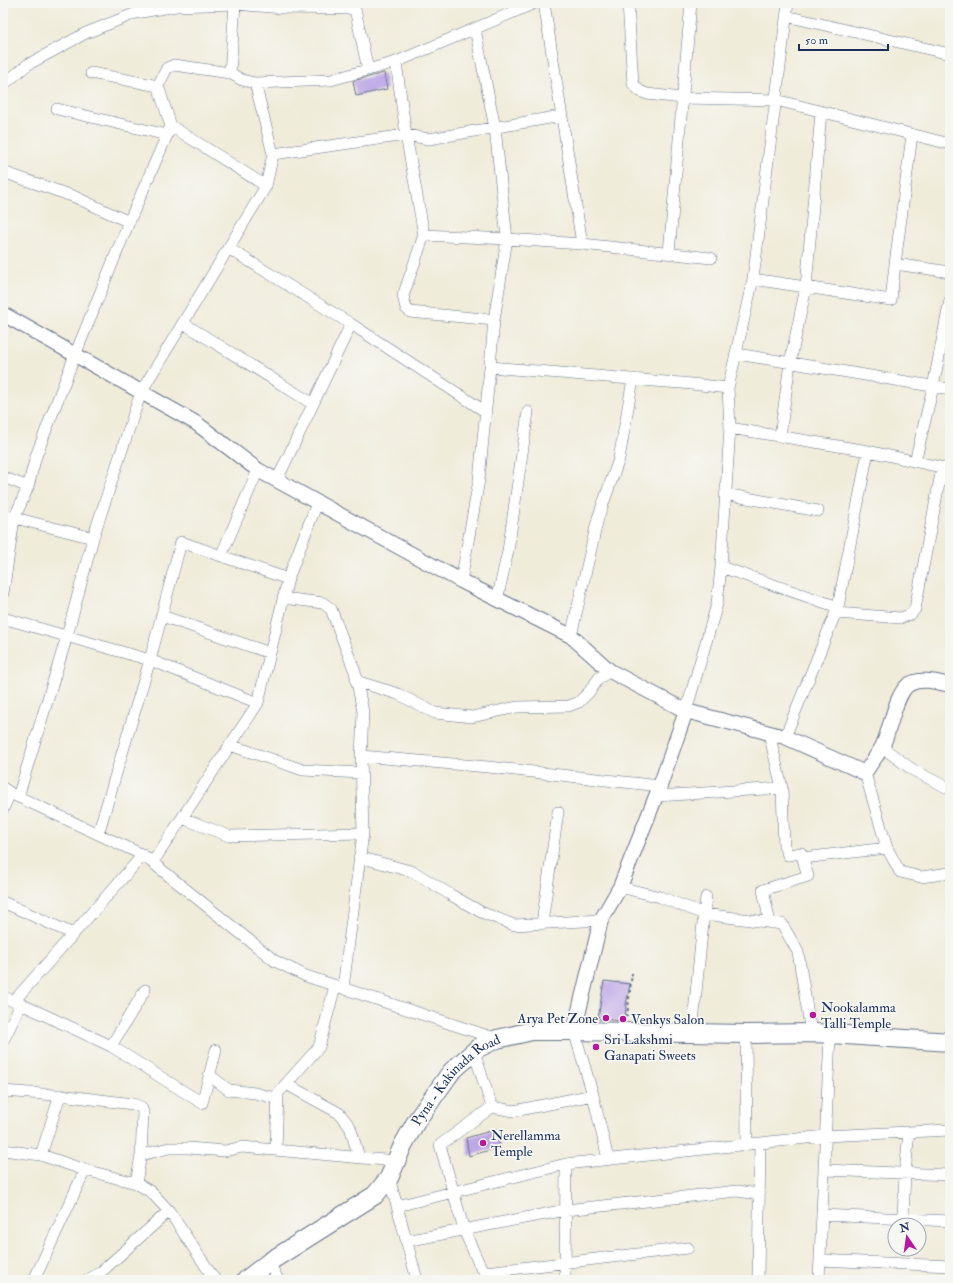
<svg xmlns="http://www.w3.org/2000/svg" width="953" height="1283" font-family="'IM FELL Double Pica',serif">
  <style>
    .building { fill: #bea9e7 }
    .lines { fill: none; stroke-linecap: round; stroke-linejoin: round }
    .minor-casing { stroke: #667189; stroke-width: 12 }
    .tertiary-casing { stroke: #667189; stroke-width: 16 }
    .primary-casing { stroke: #667189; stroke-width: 20 }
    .path { stroke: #667189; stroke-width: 2; stroke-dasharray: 3 3; stroke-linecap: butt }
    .minor { stroke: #fff; stroke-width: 11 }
    .tertiary { stroke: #fff; stroke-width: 14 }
    .primary { stroke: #fff; stroke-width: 18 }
    .poi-dot { fill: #b5179e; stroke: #f6f6f2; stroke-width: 1.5 }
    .labels { text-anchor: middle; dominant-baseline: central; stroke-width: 3.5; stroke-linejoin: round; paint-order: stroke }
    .poi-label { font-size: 14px; fill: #1b2f5e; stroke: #f6f6f2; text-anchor: start }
    .street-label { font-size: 14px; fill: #1b2f5e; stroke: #f6f6f2 }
  </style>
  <rect width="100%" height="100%" fill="#f6f6f2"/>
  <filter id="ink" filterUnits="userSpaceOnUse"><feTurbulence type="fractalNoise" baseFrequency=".025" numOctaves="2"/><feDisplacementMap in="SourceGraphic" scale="8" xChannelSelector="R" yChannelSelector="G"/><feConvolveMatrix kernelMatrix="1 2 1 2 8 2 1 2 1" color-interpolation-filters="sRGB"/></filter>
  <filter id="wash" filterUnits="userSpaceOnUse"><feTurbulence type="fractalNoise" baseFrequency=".012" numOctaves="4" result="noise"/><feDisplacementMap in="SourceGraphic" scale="16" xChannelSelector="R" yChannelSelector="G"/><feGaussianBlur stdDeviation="0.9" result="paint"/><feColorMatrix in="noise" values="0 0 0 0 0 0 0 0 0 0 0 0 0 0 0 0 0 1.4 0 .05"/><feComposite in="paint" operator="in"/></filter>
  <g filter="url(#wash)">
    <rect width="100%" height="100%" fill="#f0ecda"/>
    <g id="blocks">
      <path class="building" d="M384,73L387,89L356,96L353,81Z
        M604,981L630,984L626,1005L625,1021L598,1019Z
        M497,1129L500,1147L469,1156L466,1138Z"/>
    </g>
  </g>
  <g filter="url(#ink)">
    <use href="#blocks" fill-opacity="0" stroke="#667189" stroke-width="1"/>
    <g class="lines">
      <g class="minor-casing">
        <path id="minor" d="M544,3L582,244
          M628,3L633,84L640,91L647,94L682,98L776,100L950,144
          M235,4L230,73L242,80L255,83L331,80L396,62L535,3
          M786,16L950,54
          M396,62L406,135L424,235L507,239L495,128L475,29
          M91,73L158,86
          M255,83L273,154L406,135L429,139L561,116
          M3,85L27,65L86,33L136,13L176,6L235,4L283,8L355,9L368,70
          M57,109L167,135
          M171,126L158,86L167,68L174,65L230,73
          M3,172L75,197L129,222
          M424,235L403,296L406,308L410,312L494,320
          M228,248L351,324L486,412
          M669,253L691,3
          M895,264L912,135
          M753,279L891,300L895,264L950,272
          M183,323L313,404
          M737,354L950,389
          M490,367L494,320L507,239L582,244L711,258
          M730,428L868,451L949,469
          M780,436L790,363L806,287L821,112
          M915,462L933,387L950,300
          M3,477L28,487
          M277,480L351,324
          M725,494L818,511
          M3,515L93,538
          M221,556L258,470
          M721,567L838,607
          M288,579L181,542L150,660L258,703L288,579L317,503
          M461,581L479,480L490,367L666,382L682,383L728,388
          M3,593L14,519L28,487L36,456L75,355L129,222L171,126L266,186
          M283,598L323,603L331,609L355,672L363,712L361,756
          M497,600L508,551L528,412
          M836,613L901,618L911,614L915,609L942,468
          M162,616L270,653
          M3,618L150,660L98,834
          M571,636L598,518L619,459L633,379
          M356,681L398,694L435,713L472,717L517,707L569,706L579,702L589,692L599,678L610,671
          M686,711L717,604L721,567L730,428L728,388L753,279L788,3
          M769,733L782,788L784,846L788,855L801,853L808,876L763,890L770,923
          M785,737L838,607L868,451
          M230,745L303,770L361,773
          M882,747L913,770L946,787H950
          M865,773L887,848L900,872L921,877L950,873
          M3,788L10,793L143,855L14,1001
          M657,796L782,788
          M18,797L67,636L93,538L141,392L266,186L273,154
          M3,809L10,793
          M182,818L229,836L363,833
          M143,855L275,961L306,976L497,1039
          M359,857L414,872L451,895L481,912L514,925L601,920
          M803,858L887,848
          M153,862L258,703
          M620,887L660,897L704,914L782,924L798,952L811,1033
          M3,902L73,934
          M542,923L558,812
          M343,988L363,833L361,756L488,767L660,786
          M3,997L21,1004L3,1041
          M21,1004L111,1046L202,1103L216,1050
          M574,1031L593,1095L608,1159
          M692,1033L702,932L706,897
          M746,1034L747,1144
          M111,1046L145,990
          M474,1052L492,1107L514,1111L593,1095
          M209,1075L229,1090L255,1093L278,1099
          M286,1084L339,1113L350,1127L359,1157
          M3,1091L68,1096L133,1104L141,1107L143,1112L141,1155L136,1183
          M492,1107L440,1145L464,1230L480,1266L486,1272L688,1248
          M3,1150L41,1155L85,1170L136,1183L151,1192L169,1211L101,1272L88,1280
          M276,1150L278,1093L319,1047L335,986
          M41,1155L60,1095
          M141,1155L169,1148H188L225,1151L242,1147L396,1161
          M824,1170L950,1175
          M389,1178L397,1206L417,1280
          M397,1206L566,1164
          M169,1211L215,1280
          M822,1215L950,1221
          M903,1219L905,1173L909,1132
          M406,1241L566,1210L737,1191L759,1194
          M820,1260L950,1266
          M269,1262L278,1280
          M34,1280L85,1170
          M565,1280L566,1164L825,1136L950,1130
          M758,1280L760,1143
          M819,1280L830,1035"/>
      </g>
      <g class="tertiary-casing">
        <path id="tertiary" d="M3,314L196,423L258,470L461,581L571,636L610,671L686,711
          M574,1031L601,920L620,887L660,786L686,711L785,737L865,773C870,764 877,756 882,747C890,732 895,695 908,685C920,677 937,682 950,685"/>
      </g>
      <g class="primary-casing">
        <g id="primary">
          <path id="s1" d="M246,1280L269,1262L375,1195L389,1178L403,1145L417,1120L451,1072L478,1048L497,1039L532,1031H574L746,1034L816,1033L950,1042"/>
        </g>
      </g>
      <path class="path" d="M627,1017L632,973"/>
      <use href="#minor" class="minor"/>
      <use href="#tertiary" class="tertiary"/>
      <use href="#primary" class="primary"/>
    </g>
  </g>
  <g class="poi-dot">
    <circle cx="813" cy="1015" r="4"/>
    <circle cx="606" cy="1018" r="4"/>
    <circle cx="623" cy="1019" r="4"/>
    <circle cx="596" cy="1047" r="4"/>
    <circle cx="483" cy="1143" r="4"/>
  </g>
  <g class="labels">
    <g class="poi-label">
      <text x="821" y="1007">Nookalamma<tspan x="821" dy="16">Talli Temple</tspan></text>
      <text x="598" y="1018" text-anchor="end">Arya Pet Zone</text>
      <text x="631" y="1019">Venkys Salon</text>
      <text x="604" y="1039">Sri Lakshmi<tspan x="604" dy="16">Ganapati Sweets</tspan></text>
      <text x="491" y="1135">Nerellamma<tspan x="491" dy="16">Temple</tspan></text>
    </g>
    <g class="street-label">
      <text stroke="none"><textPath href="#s1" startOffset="298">Pyna - Kakinada Road</textPath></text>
    </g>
  </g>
  <rect width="953" height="1283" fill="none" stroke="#f6f6f2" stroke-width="16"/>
  <g transform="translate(907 1237) rotate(347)"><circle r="19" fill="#f6f6f2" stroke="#9ea6b7"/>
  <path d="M0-3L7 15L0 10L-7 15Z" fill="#b5179e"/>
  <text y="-6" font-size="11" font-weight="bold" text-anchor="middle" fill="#1b2f5e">N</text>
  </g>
  <path d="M799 44v6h89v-6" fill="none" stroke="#1b2f5e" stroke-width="2"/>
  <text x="805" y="44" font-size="12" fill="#1b2f5e" stroke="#f6f6f2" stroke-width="3" paint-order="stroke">50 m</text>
</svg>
